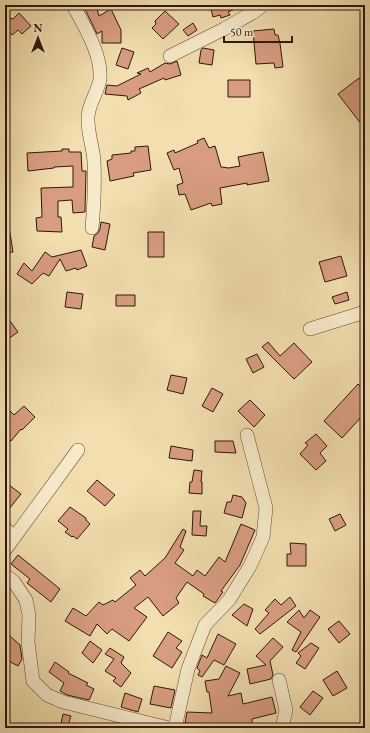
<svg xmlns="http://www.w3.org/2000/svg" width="370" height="733" font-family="'EB Garamond',serif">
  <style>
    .building { fill: #d89d80; stroke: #2e170f }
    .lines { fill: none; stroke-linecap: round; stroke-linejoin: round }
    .minor-casing { stroke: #5f4937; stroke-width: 14 }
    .minor { stroke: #f7eaca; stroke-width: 13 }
  </style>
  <rect width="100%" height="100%" fill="#f2deae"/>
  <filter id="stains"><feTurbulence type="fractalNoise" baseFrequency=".005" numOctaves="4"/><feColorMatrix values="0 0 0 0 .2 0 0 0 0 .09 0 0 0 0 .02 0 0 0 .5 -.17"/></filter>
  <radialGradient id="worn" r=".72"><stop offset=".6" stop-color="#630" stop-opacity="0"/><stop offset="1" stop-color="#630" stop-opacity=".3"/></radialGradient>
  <path class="building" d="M83,5H96L99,16L111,9L121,30V43H102V31L97,34Z
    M210,5H244L228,12L230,15L221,18L220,15L213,17Z
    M165,11L179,24L163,39L152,28L156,24L155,21Z
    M19,13L31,26L22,34L18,30L12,35L5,27V22L9,18L13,19Z
    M193,23L197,30L188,36L183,30Z
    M274,29L275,35H278L280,43L283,67L275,68L274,63L256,64L253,31Z
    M122,48L134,52L128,69L116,65Z
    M203,48L214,50L212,65L199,63L201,50Z
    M177,61L181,75L165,80L164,78L139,89L141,93L128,100L127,96L105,94L107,85L117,86L141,74L137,73L148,68L150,72L165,63L170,64Z
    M359,78L365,87V129L338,94Z
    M228,80H250V97H228Z
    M204,138L209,148L215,146L221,167L229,168L240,166L238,157L263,152L269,181L247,185V183L220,188L222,204L212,206L211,203L191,210L185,194L179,195L177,185L183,183L179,168L174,170L167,153L174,150L175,153L198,143L197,141Z
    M148,146L151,170L133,173L134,176L110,181L107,161L112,159V155L131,153V151H135V147Z
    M62,149H69V152H81L82,171H86L85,212L73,213L72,200L58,201V217H61L62,232L37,231L36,218L42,217L41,188L73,187V166L54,167V168L28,171L27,153L62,151Z
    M101,222L110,224L105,250L92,247L94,236L98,233L100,229Z
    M9,227L13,252L5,253V228Z
    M148,232H164V257H148Z
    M81,250L87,266L77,270L76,268L66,271L60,259L49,276L43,273L32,284L17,274L24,263L32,271L45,252L52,257Z
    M341,256L347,276L325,282L319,262Z
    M67,292L83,294L81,309L65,307Z
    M347,292L349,300L335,304L332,297Z
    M116,295H135V306H116Z
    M5,314L18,332L5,341Z
    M268,342L280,356L294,343L312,362L294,379L262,347Z
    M257,354L264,367L253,373L246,359Z
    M171,375L187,378L183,394L167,390Z
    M358,384L365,391V413L342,438L324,421Z
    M212,388L223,394L213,412L202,406Z
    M250,400L265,415L254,427L238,411Z
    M5,406L14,415L24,406L35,417L22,430L21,429L11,441L5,437Z
    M316,434L327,446L320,453L326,461L316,470L300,454L308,445L305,443Z
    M215,441H233L236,453L215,452Z
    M171,446L193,450L192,461L169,458Z
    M194,470L202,471L201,482H202V494L189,493L190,482H192Z
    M97,480L115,495L105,506L87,491Z
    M5,482L21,494L5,514Z
    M233,495L242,497L246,503L242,518L224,513L227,502H231Z
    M70,507L86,518V520L90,524L77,539L73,536L72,537L65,532L68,529L58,521Z
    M193,511H201L200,526H207L206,536L192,535Z
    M340,514L346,525L335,531L329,519Z
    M241,524L255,530L240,565L221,591L223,592L215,603L203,596L204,594L187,582L176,598L179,603L163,616L148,597L134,608L147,617L129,641L112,629L107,634L97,624L90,636L65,621L73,608L86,616L99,602L103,605L113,600L115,602L136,585L130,578L140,570L145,576L165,558L183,529L186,531L180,547L184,550L175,563L193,576L197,570L205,576L219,557L225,562Z
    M290,543L306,544V566H287V554H291Z
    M18,555L60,589L51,602L27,583L30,579L11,564Z
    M290,597L296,606L260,634L255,629L269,613L265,610L275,599L281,605Z
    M244,604L253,609L247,626L232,615Z
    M299,610L304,618L310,610L320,617L296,652L292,650L301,632L287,622Z
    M339,621L350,634L339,643L328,629Z
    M168,632L182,641L176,648L182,652L172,668L153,656Z
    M218,634L236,644L224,665L214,660L202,677L198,675L200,671L197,668L202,655L207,658Z
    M10,636L20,645L22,659L18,666L5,659V643Z
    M273,638L283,647L270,661L273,675L271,679L250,684L247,669L266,665L256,656Z
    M90,641L102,650L93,663L82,653Z
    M311,643L319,648L305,669L296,663L301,656L298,653Z
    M110,648L124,657L121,663L131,673L121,687L113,681L116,678L105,671L114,659L105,654Z
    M55,662L69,672L68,673L88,683L86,685L94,689L89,700L67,695L60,691L64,683L49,672Z
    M226,666L240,673L228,696L241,693L243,704L272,697L276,713L252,719V728H238V723L223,728H201V724L185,723L187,712L212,713L209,692H207L205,681L219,679Z
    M337,671L347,688L333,696L323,680Z
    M154,686L175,690L171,708L150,704Z
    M313,691L323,698L310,715L300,707Z
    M125,693L142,699L138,712L121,707Z
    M63,714L71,716L67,728H60Z"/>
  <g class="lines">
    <g class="minor-casing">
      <path id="minor" d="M73,5C84,26 102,54 100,79C98,92 89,103 88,116C87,132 93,146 94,161C95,184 94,206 92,228
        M170,56L224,29L254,12L263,5
        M310,329L365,312
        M5,528L14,538
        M5,550L78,450
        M5,575L14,582L26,600L29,615L28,642L33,681L47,695L63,702L169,728
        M279,680L286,710L282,728
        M175,728L188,669L205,625L229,600L250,566L263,537L266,508L247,435"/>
    </g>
    <use href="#minor" class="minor"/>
  </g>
  <rect width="370" height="733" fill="none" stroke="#f2deae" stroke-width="20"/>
  <rect x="6" y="6" width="358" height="721" fill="none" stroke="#2e170f" stroke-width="2"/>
  <rect x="10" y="10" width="350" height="713" fill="none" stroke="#2e170f"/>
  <g transform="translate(38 38)" stroke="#f7eaca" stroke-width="3" paint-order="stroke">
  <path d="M0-3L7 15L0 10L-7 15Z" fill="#2e170f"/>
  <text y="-6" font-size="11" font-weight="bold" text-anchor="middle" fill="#2e170f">N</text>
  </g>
  <path d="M224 36v6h68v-6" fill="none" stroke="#2e170f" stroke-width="2"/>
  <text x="230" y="36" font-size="12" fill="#2e170f" stroke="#f7eaca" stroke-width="3" paint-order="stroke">50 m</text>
  <rect width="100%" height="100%" filter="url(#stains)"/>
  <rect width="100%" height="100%" fill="url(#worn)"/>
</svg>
